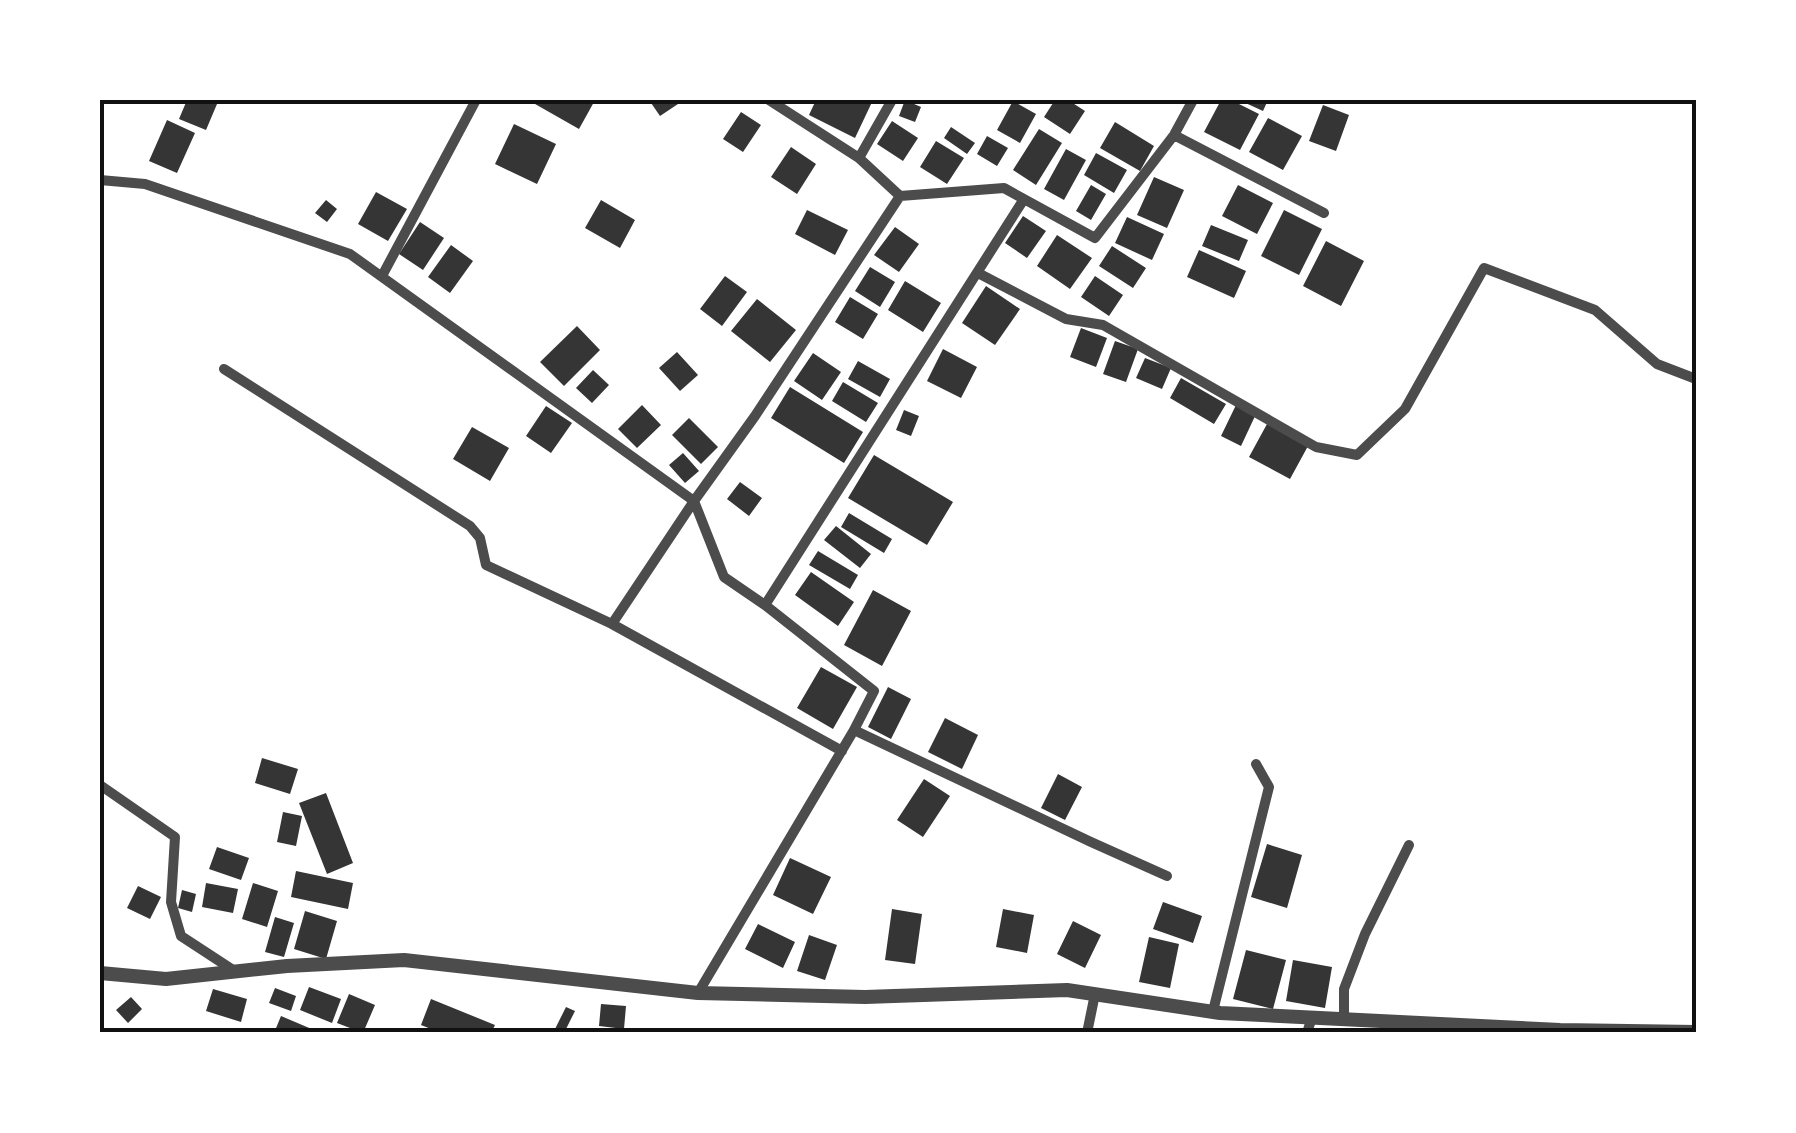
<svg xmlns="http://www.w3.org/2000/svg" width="1796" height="1133" font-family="'Golos Text',sans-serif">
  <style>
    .building { fill: #353535 }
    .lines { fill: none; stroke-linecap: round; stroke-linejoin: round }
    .minor { stroke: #4c4c4c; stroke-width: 10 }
    .tertiary { stroke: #4c4c4c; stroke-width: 14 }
    .neatline { fill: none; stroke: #111; stroke-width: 4 }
  </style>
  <rect width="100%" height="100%" fill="#fff"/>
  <path class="building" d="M187,100H208L217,104L206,130L179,119Z
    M528,100H590L594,102L579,129Z
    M649,100H684L660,116Z
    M816,100H873L855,138L809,115Z
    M905,100L921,107L915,122L899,116Z
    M1055,100H1068L1085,111L1070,134L1044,117Z
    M1221,100H1231L1259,114L1240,150L1204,132Z
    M1239,100H1268L1263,111Z
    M1013,101L1036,114L1020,143L997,130Z
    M1323,105L1349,115L1336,151L1309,141Z
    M741,112L761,125L743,152L723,139Z
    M1268,118L1302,136L1283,170L1249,152Z
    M167,120L195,133L177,173L149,161Z
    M892,121L918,138L903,161L877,144Z
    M1115,122L1154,146L1140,171L1100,148Z
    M514,124L556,144L537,184L495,164Z
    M951,127L975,143L967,154L944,138Z
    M1039,129L1062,143L1036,185L1013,170Z
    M987,136L1008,148L997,166L977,154Z
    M936,141L964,158L947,184L920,167Z
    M791,147L816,164L797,194L771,177Z
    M1066,149L1086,160L1064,200L1044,189Z
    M1096,153L1127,170L1114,193L1084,175Z
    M1154,177L1184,190L1167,228L1137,215Z
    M1091,185L1106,194L1091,220L1076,211Z
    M1238,185L1273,203L1257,234L1222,216Z
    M376,192L407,209L388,241L358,224Z
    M326,200L337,209L327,222L315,213Z
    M601,200L635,220L620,248L585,228Z
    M807,210L848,230L835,255L795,234Z
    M1284,210L1322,229L1299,275L1261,256Z
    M1023,216L1046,231L1027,258L1005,243Z
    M1127,217L1164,234L1152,260L1115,243Z
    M420,222L444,238L423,270L399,254Z
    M1211,225L1248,240L1239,261L1202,246Z
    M895,227L919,244L899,272L874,255Z
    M1057,235L1092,258L1070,289L1037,266Z
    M1326,241L1364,261L1341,306L1303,286Z
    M451,245L473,261L450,293L428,277Z
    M1112,246L1146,268L1133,288L1099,266Z
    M1199,250L1246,271L1234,298L1187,277Z
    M870,267L895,282L880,307L855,291Z
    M725,276L747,292L722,326L700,309Z
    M1095,276L1123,295L1109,316L1081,297Z
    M905,281L941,303L923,332L888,310Z
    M986,286L1020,309L995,345L962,323Z
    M850,297L878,314L863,339L835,322Z
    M757,299L796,330L770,362L731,331Z
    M577,326L600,350L564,386L540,362Z
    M1081,328L1107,338L1096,367L1070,357Z
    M1115,341L1138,349L1126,382L1103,374Z
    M943,349L977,367L961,398L927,381Z
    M677,352L698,375L680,391L659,368Z
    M813,353L841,372L822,400L794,381Z
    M1145,358L1171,368L1162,389L1136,378Z
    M858,361L890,379L880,397L848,379Z
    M593,370L609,385L592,403L576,388Z
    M1181,378L1226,404L1214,424L1170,398Z
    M843,382L878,403L866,422L832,401Z
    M790,387L863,432L844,463L771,418Z
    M642,405L661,425L637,448L618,429Z
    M1236,405L1256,414L1241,446L1221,436Z
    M546,406L572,423L551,453L526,436Z
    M904,410L919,416L911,436L896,430Z
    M689,418L718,447L701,464L672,435Z
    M1267,424L1308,446L1290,479L1249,457Z
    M472,427L509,448L490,481L453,459Z
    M683,453L699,471L685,483L669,465Z
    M874,455L953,502L927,545L848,498Z
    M740,482L762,498L749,516L727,499Z
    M849,513L892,539L884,553L841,527Z
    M836,526L871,554L860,568L824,540Z
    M818,551L858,575L850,589L809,565Z
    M811,572L854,602L838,626L795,595Z
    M873,590L911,611L882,666L844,645Z
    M821,667L857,687L833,729L797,708Z
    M888,687L911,699L891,739L868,727Z
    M945,718L978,735L962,769L928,752Z
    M262,758L298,769L290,794L255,783Z
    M1058,774L1082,787L1065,820L1041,808Z
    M924,779L950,796L923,837L897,820Z
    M326,793L353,863L327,874L299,803Z
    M283,812L302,816L296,846L277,842Z
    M1267,844L1302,855L1287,908L1251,897Z
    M217,847L249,858L241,880L209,869Z
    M790,858L831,877L813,914L773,895Z
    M296,871L353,883L348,909L291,897Z
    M206,883L238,889L233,913L202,907Z
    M253,883L278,891L267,927L242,919Z
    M138,886L161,897L150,919L127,908Z
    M182,890L196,894L192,912L178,908Z
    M1163,902L1202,916L1193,943L1153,929Z
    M892,909L922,914L915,964L885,960Z
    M1003,909L1034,915L1027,953L996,947Z
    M305,911L337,921L326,959L294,949Z
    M275,917L294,923L284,957L265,952Z
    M1073,921L1101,935L1085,968L1057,954Z
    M758,924L795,942L783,968L745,949Z
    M809,935L837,945L825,980L797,971Z
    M1149,937L1179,944L1170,988L1139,982Z
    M1246,950L1286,960L1273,1009L1233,999Z
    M1293,960L1332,967L1325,1008L1286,1001Z
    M309,987L341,999L332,1023L300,1010Z
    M275,988L296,996L291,1011L269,1003Z
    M213,989L247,999L241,1022L206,1011Z
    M349,994L375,1005L363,1033L337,1023Z
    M131,997L142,1009L128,1023L116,1010Z
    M431,999L495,1025L491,1033H441L421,1025Z
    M601,1004L626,1006L624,1029L599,1026Z
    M566,1007L575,1011L564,1033H553Z
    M281,1016L321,1033H274Z"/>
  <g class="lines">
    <path class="minor" d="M769,100L859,158L900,196
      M1174,135L1324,213
      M859,158L892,100
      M100,180L145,184L350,254L694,501L724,577L765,605L874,691L854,730L698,993
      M978,273L1066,319L1103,325L1316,447L1357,455L1405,409L1484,268L1595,310L1657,364L1696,379
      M382,276L476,100
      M224,369L470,526L480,538L486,565L612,624L842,751
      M765,605L1024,199
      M612,624L694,501L755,416L900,196L1004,188L1095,238L1174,135L1193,100
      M854,730L1091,842L1167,876
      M100,785L175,837L171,902L181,936L233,970
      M1213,1011L1269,787L1256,764
      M1344,1019V989L1365,934L1409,845
      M1087,1033L1095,994
      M1307,1033L1312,1017"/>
    <path class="tertiary" d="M100,973L166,979L287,966L404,960L698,993L865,997L1067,990L1220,1013L1560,1030L1696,1032"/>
  </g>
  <rect width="1796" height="1133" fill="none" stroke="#ffffff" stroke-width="205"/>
  <rect x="102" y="102" width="1592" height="928" class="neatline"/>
</svg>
